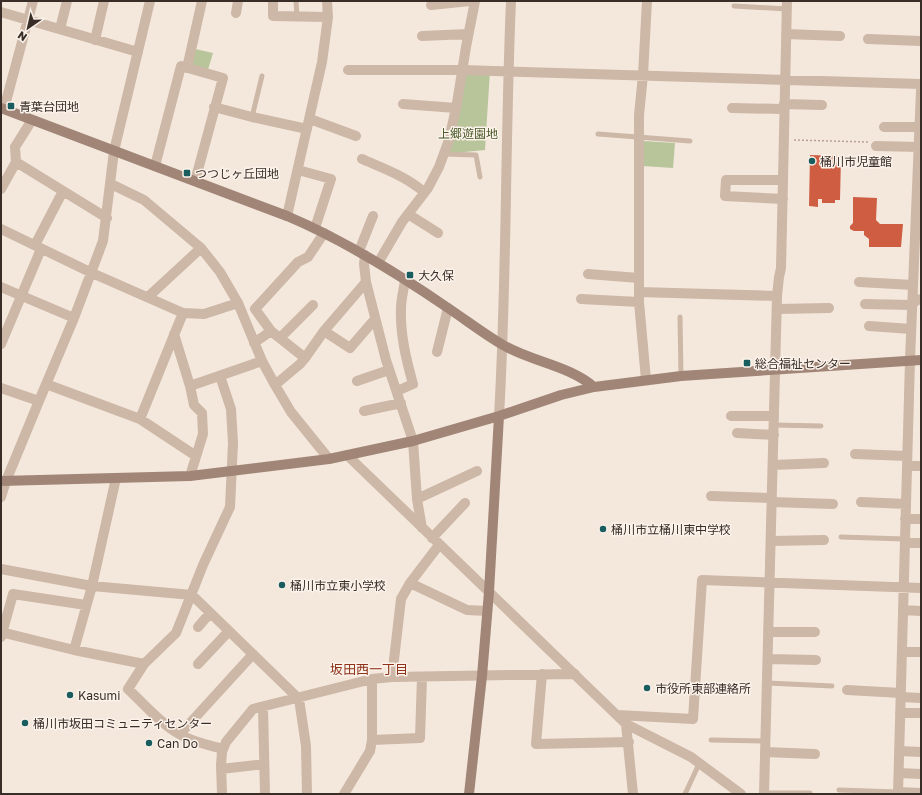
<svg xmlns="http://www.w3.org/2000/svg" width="922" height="795" font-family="'Golos Text','Noto Sans JP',sans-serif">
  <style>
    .green { fill: #b8c59b }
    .building { fill: #ce5d41 }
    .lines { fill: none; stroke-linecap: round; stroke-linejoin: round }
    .path { stroke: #b9a191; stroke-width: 1.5; stroke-dasharray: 2 2; stroke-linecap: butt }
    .lane { stroke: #cdb7a7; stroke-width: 5 }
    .street { stroke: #cdb7a7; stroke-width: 10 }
    .secondary { stroke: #a18678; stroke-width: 10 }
    .poi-dot { fill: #1a5d5e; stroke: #fbf2ea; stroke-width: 1.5 }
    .labels { text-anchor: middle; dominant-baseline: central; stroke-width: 3; stroke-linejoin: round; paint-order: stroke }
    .poi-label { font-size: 12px; fill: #392d28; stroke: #fbf2ea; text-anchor: start }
    .park-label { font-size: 12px; fill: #4a5a2a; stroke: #fbf2ea }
    .neighbourhood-label { font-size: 13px; fill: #8f321b; stroke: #fbf2ea }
  </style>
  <rect width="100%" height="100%" fill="#f4e8dd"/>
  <path class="green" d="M191,48L213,53L207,73L186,68Z
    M462,70L490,71L485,150L444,154Z
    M643,141L675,143L673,168L642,166Z"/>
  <path class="building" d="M810,155L841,156L840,200H835V203H822V199H818V207L809,206Z
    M853,197L877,198L876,220L880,224H903L901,247H869V239L864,235V231H854L850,229V226L853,223Z"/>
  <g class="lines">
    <path class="path" d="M794,140L868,142"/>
    <path class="lane" d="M296,1L297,16
      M734,6L787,9
      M252,117L262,76
      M598,134L690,141
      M444,154L476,155L480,177
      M680,317L681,376
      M774,425L821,426
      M841,537L905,539
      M767,683L832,686
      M711,740L765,741
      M839,790L898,792
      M764,793H810
      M685,794L699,764"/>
    <path class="street" d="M273,1V16L328,17
      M431,5L470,1
      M1,12L138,52
      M236,13L238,1
      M60,29L67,1
      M786,34L840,36
      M422,36L468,34
      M868,39L921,41
      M95,40L104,1
      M187,68L202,1
      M348,70H462L921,84
      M403,104L456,108
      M784,104L822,105
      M214,107L252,117L307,129
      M732,108L783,109
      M4,109L33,1
      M310,119L356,136
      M884,127H920
      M876,146L919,147
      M362,159C385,169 405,176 424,192
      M16,162L107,218
      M155,166L181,66L223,78L195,181
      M298,170L331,179L315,228
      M783,180H726L725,196L783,199
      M111,184L144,200L201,248L220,272L238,303L262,361L275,385L291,412L329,459
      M1,189L16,162L15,147L32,120
      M408,214L438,233
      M287,216L322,62L328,17L327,1
      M1,229L92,273L183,313L204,314L238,303
      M35,245L63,191
      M359,251L373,216
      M365,255L364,264L366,282L386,360L413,441L417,499L422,528
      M378,263L402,222L428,188L439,167L449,140L457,103L466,47L475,1
      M588,274L639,278
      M859,282L913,285
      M1,287L74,318
      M639,292L777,296
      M148,297L201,248
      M581,299L639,302
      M865,304L912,305L917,299L921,300
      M777,309L829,308
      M869,326L911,329
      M324,331L350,348L375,319
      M174,334L190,386L194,405L202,413L203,434L190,476
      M280,338L313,305
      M254,343L271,331
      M1,344L41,249
      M437,352L448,308
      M305,358L324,331L366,282
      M646,380L639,302V115L643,75L647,1
      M357,381L389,370
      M46,384L140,419L196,456
      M275,385L300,364L305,358L271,331L255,309L298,262L308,257L324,233
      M190,386L262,361
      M1,388L39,401
      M397,391L413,384C406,359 400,334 401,308C401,299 404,289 405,280
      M364,411L401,403
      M499,416C507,278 505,139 511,1
      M731,416H774
      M140,419L183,313
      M737,433L774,435
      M855,454L907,456
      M347,455L626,724L691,757L741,794
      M773,465L824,463
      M907,466H921
      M711,496L772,498
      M1,497L6,481L39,401L74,318L103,241L114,151L150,1
      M417,499L477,471
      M772,502L833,504
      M861,502L906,504
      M905,519H921
      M432,538L465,503
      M771,541L824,540
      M905,543H921
      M1,569L92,586L192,595L299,699L306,746L307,794
      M410,583L467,610L487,611
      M903,610L921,611
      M198,627L210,613
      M1,632L74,650L144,664L176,633L203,565L230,507L233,443L231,409L220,376
      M768,632H815
      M1,637L13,594L86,605
      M74,650L92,586L116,478
      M902,652H921
      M768,659L816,660
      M144,664L128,689C144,704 160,723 179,734C193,742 208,745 223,749
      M198,664L229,631
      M542,674L536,744L629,742
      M392,677L401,599L410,583L439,545
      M847,690L901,693
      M901,697L921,698
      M263,707L265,794
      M900,713H921
      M618,715L693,719L702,580L921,588
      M626,724L633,794
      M180,734L253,654
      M372,740L420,738L422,677
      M899,751L921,752
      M765,752L815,754
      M221,769L264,764
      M899,773L921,774
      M898,792L921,793
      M222,794L221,765L222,752L226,742L253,709L372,679L392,677L575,674
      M344,794L370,751L372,740V679
      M764,794L777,296L779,277L781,268L787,1
      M898,794L910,360L921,90"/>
    <path class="secondary" d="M1,108L287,216C344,240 397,273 448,308C466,320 484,334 503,345C532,362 568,365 594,387
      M1,481L190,476L329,459L413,441L499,416L561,395L594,387L681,376L921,360
      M469,794L482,676L489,592L499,416"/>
  </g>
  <g class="poi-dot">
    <rect x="7" y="102" width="8" height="8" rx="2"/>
    <circle cx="812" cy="161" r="4"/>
    <rect x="183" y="169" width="8" height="8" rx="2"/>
    <rect x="406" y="271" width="8" height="8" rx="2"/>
    <rect x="743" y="359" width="8" height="8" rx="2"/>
    <circle cx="603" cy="529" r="4"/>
    <circle cx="282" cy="585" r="4"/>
    <circle cx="647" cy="688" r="4"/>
    <circle cx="70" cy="695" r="4"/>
    <circle cx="25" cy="723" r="4"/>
    <circle cx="149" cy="743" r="4"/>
  </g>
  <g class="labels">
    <g class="poi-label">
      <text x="19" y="106">青葉台団地</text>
      <text x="820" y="161">桶川市児童館</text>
      <text x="195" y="173">つつじヶ丘団地</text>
      <text x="418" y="275">大久保</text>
      <text x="755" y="363">総合福祉センター</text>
      <text x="611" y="529">桶川市立桶川東中学校</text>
      <text x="290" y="585">桶川市立東小学校</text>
      <text x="655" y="688">市役所東部連絡所</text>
      <text x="78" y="695">Kasumi</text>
      <text x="33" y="723">桶川市坂田コミュニティセンター</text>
      <text x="157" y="743">Can Do</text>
    </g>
    <g class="park-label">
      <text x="468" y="133">上郷遊園地</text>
    </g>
    <g class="neighbourhood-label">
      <text x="369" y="669">坂田西一丁目</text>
    </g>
  </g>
  <rect width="922" height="795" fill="none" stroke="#392d28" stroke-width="4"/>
  <g transform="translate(28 28) rotate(214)" stroke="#fbf2ea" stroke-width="3" paint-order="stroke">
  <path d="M0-3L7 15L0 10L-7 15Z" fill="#392d28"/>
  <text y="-6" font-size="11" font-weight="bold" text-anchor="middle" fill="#392d28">N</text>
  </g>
</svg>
